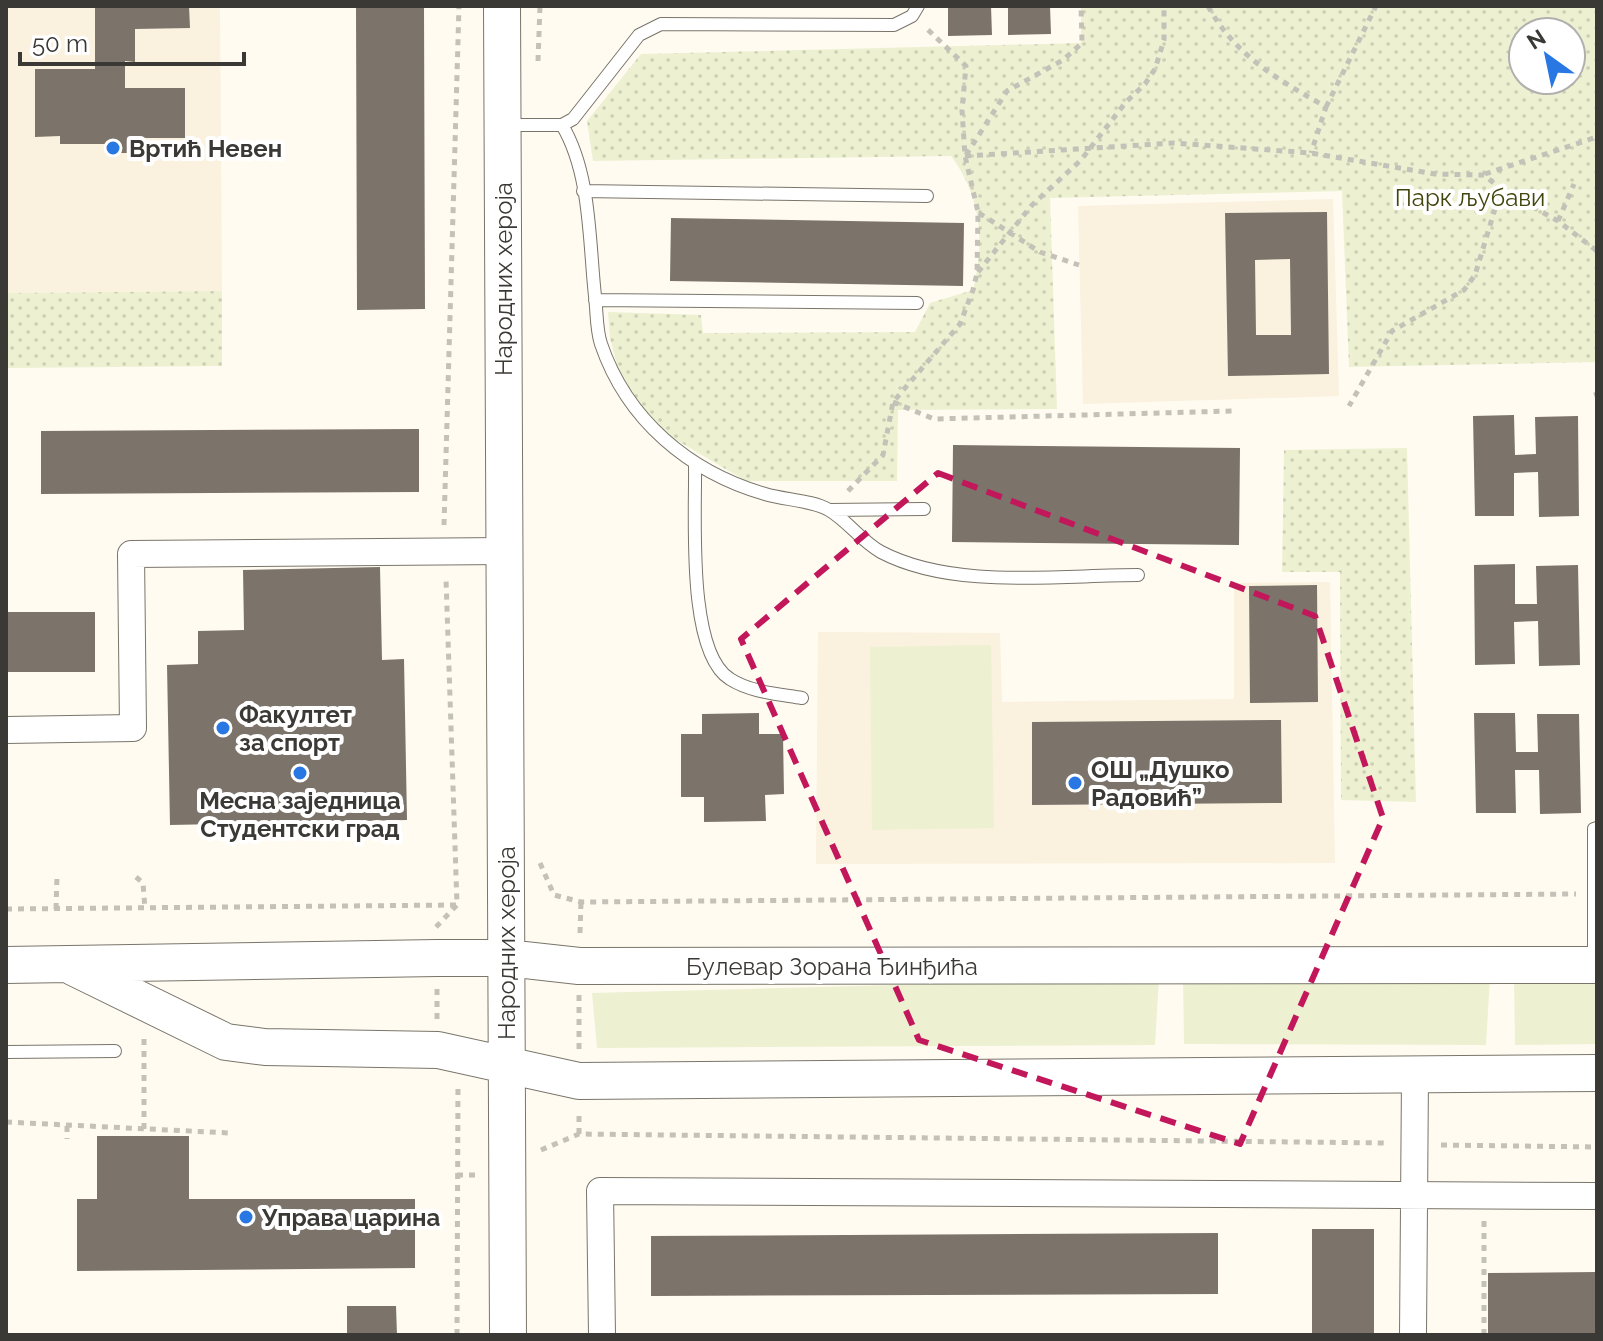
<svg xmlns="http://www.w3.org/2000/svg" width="1603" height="1341" font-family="Raleway,sans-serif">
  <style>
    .built { fill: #faf1de }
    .grass { fill: #edf1d1 }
    .park { fill: url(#park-dots); fill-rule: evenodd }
    .building { fill: #7c746b; fill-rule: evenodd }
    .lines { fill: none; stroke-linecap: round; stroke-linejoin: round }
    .lane-casing { stroke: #79756a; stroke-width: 14 }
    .street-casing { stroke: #79756a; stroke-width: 28 }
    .secondary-casing { stroke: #79756a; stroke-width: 38 }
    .path { stroke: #c4c1b8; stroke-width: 5; stroke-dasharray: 6 6; stroke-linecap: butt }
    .lane { stroke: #fff; stroke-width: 12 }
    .street { stroke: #fff; stroke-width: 26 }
    .secondary { stroke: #fff; stroke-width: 36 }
    .marked { fill: none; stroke: #c2185b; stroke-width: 6; stroke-dasharray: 16 10; stroke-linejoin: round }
    .poi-dot { fill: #2977e3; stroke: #fff; stroke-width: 3 }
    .labels { text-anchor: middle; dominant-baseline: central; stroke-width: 8; stroke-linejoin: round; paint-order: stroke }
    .poi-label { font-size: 24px; font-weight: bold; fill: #3b3935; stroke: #fff; text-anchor: start }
    .park-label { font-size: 24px; fill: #42450c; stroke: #fff }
    .street-label { font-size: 24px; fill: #3b3935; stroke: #fff }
  </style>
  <defs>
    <pattern id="park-dots" width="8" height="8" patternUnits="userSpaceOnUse" patternTransform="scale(2)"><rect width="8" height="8" fill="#edf1d1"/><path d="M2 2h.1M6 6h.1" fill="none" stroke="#cccfb4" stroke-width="1.8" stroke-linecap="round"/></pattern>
  </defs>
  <rect width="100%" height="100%" fill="#fffbf1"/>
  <path class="built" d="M6,6H220L222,291L6,293Z
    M1333,199L1339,396L1083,404L1078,206Z
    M1330,582L1335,863L816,864L818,632L1000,633L1002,702L1234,699V583Z"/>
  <path class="grass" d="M991,645L994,828L872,830L870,647Z
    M1490,977L1486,1045L1184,1044L1183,979Z
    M1159,978L1155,1045L597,1048L592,993Z
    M1514,978H1597V1044L1515,1045Z"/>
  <path class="park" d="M1081,6H1597V362L1349,367L1342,191L1050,198L1057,409L898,410L897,481H746L661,431L620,377L610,338L608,312L701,315L703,333L915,332L930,303L973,290C985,241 981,196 951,156L593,161L587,121L641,54L1081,43ZM1523,32H1571V80H1523Z
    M222,291V366L6,368V293Z
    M1407,448L1416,802L1341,800L1340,572H1282L1284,450Z"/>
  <path class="building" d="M95,6H189L190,28L135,29V62L125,61V88H185V138H139V153H108L109,144H60V136L35,137V69H95Z
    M356,6H424L425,309L357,310Z
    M948,6H991L992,35L948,36Z
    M1008,6H1050L1051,34L1008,35Z
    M1327,212L1329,374L1228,376L1225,213ZM1290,259L1291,335H1256L1255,260Z
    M671,218L964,223L963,286L670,281Z
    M1514,415L1515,455L1536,454L1535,417L1578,416L1579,516L1539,517L1538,472L1514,473V516H1475L1473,416Z
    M419,429V492L41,494V431Z
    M953,445L1240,448L1239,545L952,542Z
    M1515,564V604H1537L1536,566L1578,565L1580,665L1539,666L1538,621L1514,622L1515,664L1475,665L1474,565Z
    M380,567L382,660L404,659L407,820L170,825L167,665L198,664V631L244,630L243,570Z
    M1317,585L1318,702L1250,703L1249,586Z
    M6,612H95V672H6Z
    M759,713V734H783L784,794L765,795L766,821L704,822V797H681V734H702V714Z
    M1474,713H1515L1516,752H1538L1537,714H1579L1581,813L1540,814L1539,770H1515L1516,813H1476Z
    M1281,720L1282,803L1032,805V722Z
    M97,1136H189V1199H415V1268L77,1271V1199H97Z
    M1312,1229H1374V1335H1312Z
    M1218,1233V1294L651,1296V1236Z
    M1597,1272V1335H1488V1273Z
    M347,1306H396L397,1335H347Z"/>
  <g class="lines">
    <g class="lane-casing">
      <path id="lane" d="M506,125H562C591,173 589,242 595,296C597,312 596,329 601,344C627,420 689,472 765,494C784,500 812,500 829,510C848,521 861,541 881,552C953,590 1059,575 1138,575
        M562,125L573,119L639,35L661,24L894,25L912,16L918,6
        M583,191L927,196
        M595,300L917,303
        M695,464C696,512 686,652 730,679C750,692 778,694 802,698
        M829,510L924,509
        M1594,962V829L1597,828
        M6,1052L115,1051"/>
    </g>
    <g class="street-casing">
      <path id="street" d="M6,730L133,728L131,554L505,551
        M602,1335L600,1191L1597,1196
        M1413,1335L1415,1076"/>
    </g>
    <g class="secondary-casing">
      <path id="secondary" d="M502,6L508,1335
        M6,965L437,958H506L579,966L1597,965
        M73,967L226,1042L265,1047L438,1050L579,1081L1597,1073"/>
    </g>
    <path class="path" d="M1208,6C1235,56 1279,80 1326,107L1311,153
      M538,61L540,6
      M1326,107L1376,6
      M966,155L1007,91L1063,60L1082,43L1081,6
      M965,156L1174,143L1311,153L1435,174L1484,175L1501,189L1475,275L1464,290L1392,331L1349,406
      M1485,174L1597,137
      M1501,189L1558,221L1597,251
      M979,213L1040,252L1079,265
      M1558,221L1574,184
      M978,272L1032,205L1081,160L1126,102L1145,84L1155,69L1164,40V6
      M1594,395L1597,394
      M893,402L934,419L1233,411
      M848,491L883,455L893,402L960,324L973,290L977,273L978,212L965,156L962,110L966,66L925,27
      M444,525L459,6
      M540,863L554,895L581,902L1576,894
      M136,877L143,883L145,909
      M6,909L456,905
      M56,909L57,876
      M436,927L457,905L446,579
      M580,933L581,902
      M437,989V1019
      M579,995V1049
      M6,1122L230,1133
      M67,1126V1139
      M144,1129V1037
      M579,1134V1111
      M1441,1145L1597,1147
      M541,1150L579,1134L1387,1143
      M457,1175H476
      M457,1335L458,1085
      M1484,1335V1220"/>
    <use href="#lane" class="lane"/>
    <use href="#street" class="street"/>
    <use href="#secondary" class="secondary"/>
  </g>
  <path class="marked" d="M938,473L1315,616L1383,818L1240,1144L919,1040L741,639Z"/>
  <g class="poi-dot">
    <circle cx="113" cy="148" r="8"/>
    <circle cx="223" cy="728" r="8"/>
    <circle cx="300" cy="773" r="8"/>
    <circle cx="1075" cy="783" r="8"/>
    <circle cx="246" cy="1217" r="8"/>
  </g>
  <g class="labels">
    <g class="poi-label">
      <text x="129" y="148">Вртић Невен</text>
      <text x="239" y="714">Факултет<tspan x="239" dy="28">за спорт</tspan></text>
      <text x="1091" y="769">ОШ „Душко<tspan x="1091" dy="28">Радовић”</tspan></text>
      <text x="300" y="800" text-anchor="middle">Месна заједница<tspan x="300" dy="28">Студентски град</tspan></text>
      <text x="262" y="1217">Управа царина</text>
    </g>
    <g class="park-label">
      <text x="1470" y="197">Парк љубави</text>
    </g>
    <g class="street-label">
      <text transform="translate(503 279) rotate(-90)">Народних хероја</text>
      <text transform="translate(506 943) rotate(-90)">Народних хероја</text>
      <text x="832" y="966">Булевар Зорана Ђинђића</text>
    </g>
  </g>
  <rect width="1603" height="1341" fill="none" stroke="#3b3935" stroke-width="16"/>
  <g transform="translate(1547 56) rotate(327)"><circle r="38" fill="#ffffff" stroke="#b1b0ae" stroke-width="2"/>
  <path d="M0-6L14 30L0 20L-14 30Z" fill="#2977e3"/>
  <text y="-12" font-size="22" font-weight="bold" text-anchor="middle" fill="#3b3935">N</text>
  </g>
  <path d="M20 52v12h224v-12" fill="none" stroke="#3b3935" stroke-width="4"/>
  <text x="32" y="52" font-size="24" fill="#3b3935" stroke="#ffffff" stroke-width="6" paint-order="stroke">50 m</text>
</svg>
